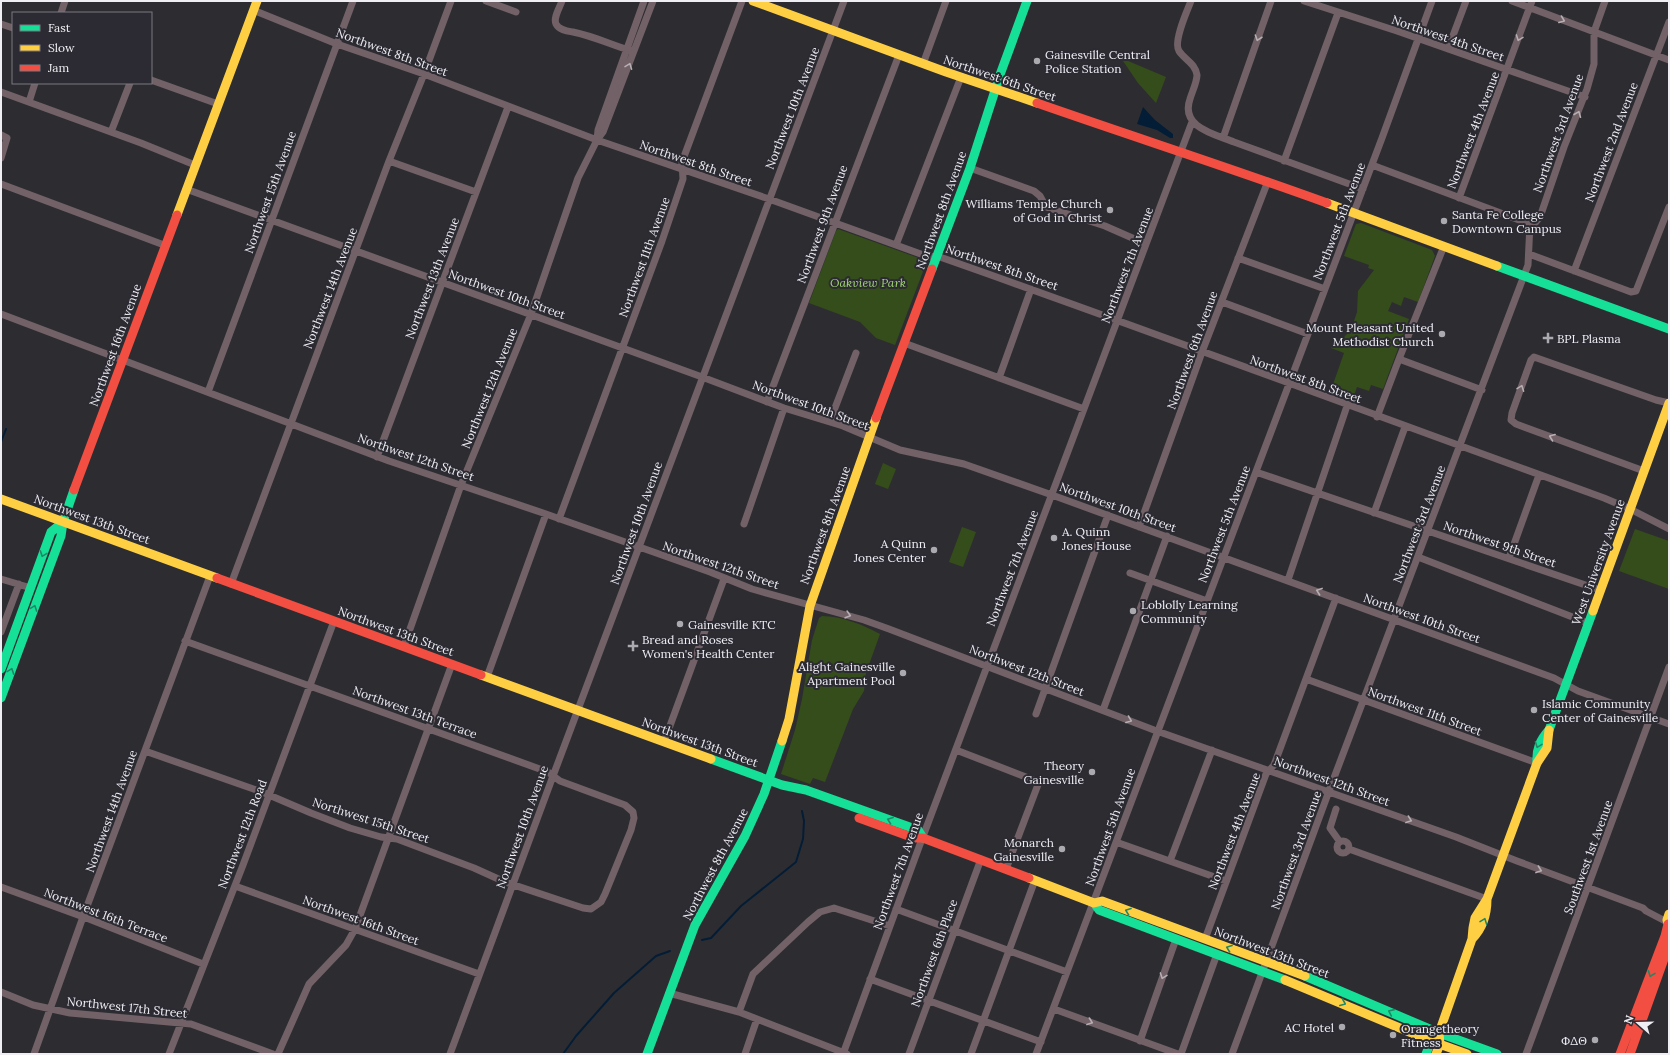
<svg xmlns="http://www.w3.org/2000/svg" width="1670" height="1055" font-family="Lora,serif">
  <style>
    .green { fill: #354d1b }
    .water { fill: #041d36 }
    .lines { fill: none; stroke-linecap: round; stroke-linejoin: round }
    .stream { stroke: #041d36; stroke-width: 2 }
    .street { stroke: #726267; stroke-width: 7 }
    .fast { stroke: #16e098; stroke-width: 9 }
    .slow { stroke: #ffcf43; stroke-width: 9 }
    .jam { stroke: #f24e42; stroke-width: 9 }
    .oneway { stroke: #b6afb4 }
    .oneway2 { stroke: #218666 }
    .poi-dot { fill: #aaaaaf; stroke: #2c2b33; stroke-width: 1.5 }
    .labels { text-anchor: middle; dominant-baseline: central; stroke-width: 4; stroke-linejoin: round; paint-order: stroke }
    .street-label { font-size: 12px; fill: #eeeef3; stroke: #2c2b33 }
    .poi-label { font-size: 12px; fill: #eeeef3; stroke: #2c2b33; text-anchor: start }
    .park-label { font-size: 12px; font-style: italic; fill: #a0d372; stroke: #2c2b33 }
  </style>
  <rect width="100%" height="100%" fill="#2d2d31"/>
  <path class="green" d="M1121,58L1166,77L1156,103L1138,83Z
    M1361,223L1432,250L1435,256L1418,302L1404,297L1401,306L1392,302L1388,311L1409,319L1383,389L1371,385L1369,391L1357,387L1352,401L1330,393L1344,353L1331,348L1336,340L1343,338L1351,330L1357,312L1358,291L1374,270L1368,268L1369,265L1344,256L1356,224Z
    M838,229L927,261L895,345L876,338L860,322L809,303L836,231Z
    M883,463L896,469L888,489L875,484Z
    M962,527L976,532L963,567L949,562Z
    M1635,529L1669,541V589L1619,571Z
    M822,616C841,616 864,625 880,634L866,673L864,691L853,709L825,782L813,778L810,784L781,774L795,730L802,699L812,640L819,618Z"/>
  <path class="water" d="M1143,107L1155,120L1173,134V138H1170L1157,130L1137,124Z"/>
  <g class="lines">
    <path class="stream" d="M1,442L6,429
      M702,940L711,938L741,906L796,862L803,839L804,821L802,811
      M563,1054L576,1036L614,993L656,956L670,951"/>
    <path class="street" d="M486,1L516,12
      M562,1C560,7 553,18 556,24C559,30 567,31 573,32C593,36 612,45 632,51
      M1191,1C1187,11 1173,42 1179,51C1185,60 1195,63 1197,75C1197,82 1192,92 1190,99C1180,127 1214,134 1234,142L1363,189
      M1304,1L1397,31L1585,97
      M1512,1L1669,60
      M253,10L337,44L424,74L597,140L769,199L929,257L937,256C1160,334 1381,418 1604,498L1630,509L1669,529
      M61,13L65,1
      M1,24L13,28
      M1448,49L1466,1
      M923,64L946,1
      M151,80L218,104
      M1,92L141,143L195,165
      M29,102L35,83
      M111,132L130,83
      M1,135L7,138L1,158
      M1223,138L1271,1
      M597,140L598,130L644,1
      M389,161L476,192
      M1284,161L1338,13
      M1372,165L1530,224
      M970,168L1034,191L1040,196L1046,207L1105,226L1146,244
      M1,184L164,245
      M186,189L702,377L784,408L843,426L900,450L964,464L1052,495L1554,678L1578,691L1669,724
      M1459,198L1532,1
      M1530,224L1535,223L1540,217L1564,147L1587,89L1594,64V32L1605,1
      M896,245L961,77
      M1529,254L1631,292L1636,291L1669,207
      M1238,258L1325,289
      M1574,271L1669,22
      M1222,302L1308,334
      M1,314L389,461L546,514L710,572L752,589L864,620L889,629L1154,730L1456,837L1517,861L1643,908L1646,911L1667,922
      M904,343L1084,409
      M1399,359L1482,390
      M999,378L1031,289
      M208,392L353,1
      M767,402L899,55
      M1377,417L1399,359L1444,246
      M830,421L856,353
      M377,457L508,107
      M1644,471L1516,424L1511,420L1512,413L1531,360L1534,357L1656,400L1669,403
      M1256,472L1600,590
      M1374,513L1405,427
      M559,519L662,241L683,179L682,162L742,1
      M744,524L784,408
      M1139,527L1202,352L1268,181
      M1418,557L1588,623
      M1509,558L1539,475
      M1130,573L1207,601
      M1,579L31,588
      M1288,580L1347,406
      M231,584L389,161L424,74L451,1
      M1,632L19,584
      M404,646L461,485L531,314L578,178L597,140L603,132L653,1
      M487,677L546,514
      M1306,679L1537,763
      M1103,710L1167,536
      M1036,714L1108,515
      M664,742L724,579
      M956,750L1039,782L1006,869
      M145,751L262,792L311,813L350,828L381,837L397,839L474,868L505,882L583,908L591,909L601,902L605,894L631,830L634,818L633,812L625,805L560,781L548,772L185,641
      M1336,809L1330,828L1340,842
      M1337 847a6 6 0 1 1 12 0a6 6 0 1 1-12 0Z
      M1116,842L1226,881
      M1349,849L1487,899
      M1170,861L1212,750
      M235,886L479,974
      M1,887L89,919L203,964
      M896,909L1067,972
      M1205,939L1266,774L1274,765L1336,598
      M870,979L1041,1042
      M1,992L33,1005L70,1013L191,1024L273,1054
      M669,993L739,1012L847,1054
      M1054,1009L1178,1054
      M739,1012L753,974L808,922L820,912L834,908L890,926
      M1140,1041L1176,939
      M34,1054L83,917L210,576
      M169,1054L243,865L334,621
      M278,1054L309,984L346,945L355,929L452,664
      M450,1054L553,776L844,1
      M745,1054L757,1019
      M843,1054L919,847L1192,122
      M909,1054L981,859
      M971,1054L1035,880
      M1036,1054L1382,138L1432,1
      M1181,1054L1217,954
      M1232,1054L1329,791L1528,265L1530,224
      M1526,1054L1669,667"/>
    <path class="fast" d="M1497,266L1669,329
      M932,269L970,168L1001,72L1027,1
      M1,669L51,532L63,522
      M1,698L61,536L63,522L74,490
      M711,759L782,785L806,790L918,830L923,838
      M1537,763C1536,749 1540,740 1549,730L1593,611
      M1094,903L1099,910L1285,980
      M1305,976L1439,1033L1497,1054
      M647,1054L695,925L745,836L764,794L782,741
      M1426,1054L1431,1041L1436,1036"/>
    <path class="slow" d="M753,1L946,72L1037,103
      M1327,203L1497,266
      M177,215L257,1
      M1,499L217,578
      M1593,611L1669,403
      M481,675L711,759
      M782,741L789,719L810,606L876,418
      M1029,878L1094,903L1102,901L1305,976
      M1669,914L1667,920L1669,926
      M1472,939C1483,928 1487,915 1487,899L1537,763L1547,748L1549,730
      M1285,980L1431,1041L1467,1054
      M1436,1054L1440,1044L1439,1033L1472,939L1473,928L1475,918L1487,899"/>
    <path class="jam" d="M1037,103C1134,137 1231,168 1327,203
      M876,418L932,269
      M74,490L177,215
      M217,578L481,675
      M859,818L914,838H923L1029,878
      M1620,1054L1665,936L1668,924
      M1630,1054L1669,945"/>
  </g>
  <defs><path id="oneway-chevron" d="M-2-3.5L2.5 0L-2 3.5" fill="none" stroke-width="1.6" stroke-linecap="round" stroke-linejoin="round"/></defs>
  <g class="oneway">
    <use href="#oneway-chevron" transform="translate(1562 20) rotate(21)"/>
    <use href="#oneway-chevron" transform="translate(1258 38) rotate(109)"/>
    <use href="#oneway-chevron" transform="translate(1519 38) rotate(110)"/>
    <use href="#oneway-chevron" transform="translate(629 66) rotate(-69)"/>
    <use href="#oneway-chevron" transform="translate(1578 114) rotate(-68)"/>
    <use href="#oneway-chevron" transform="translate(1521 388) rotate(-69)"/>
    <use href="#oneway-chevron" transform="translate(1552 437) rotate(-159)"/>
    <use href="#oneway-chevron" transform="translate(1319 591) rotate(-160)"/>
    <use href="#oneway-chevron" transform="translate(848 615) rotate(16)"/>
    <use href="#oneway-chevron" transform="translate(1129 720) rotate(21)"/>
    <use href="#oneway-chevron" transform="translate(1409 820) rotate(20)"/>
    <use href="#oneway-chevron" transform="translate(1539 870) rotate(20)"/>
    <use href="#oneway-chevron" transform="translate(1163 976) rotate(110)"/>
    <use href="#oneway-chevron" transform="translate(1090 1022) rotate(20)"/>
  </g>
  <g class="oneway2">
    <use href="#oneway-chevron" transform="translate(43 554) rotate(110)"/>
    <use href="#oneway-chevron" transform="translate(34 608) rotate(-70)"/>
    <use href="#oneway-chevron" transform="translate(11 671) rotate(-70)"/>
    <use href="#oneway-chevron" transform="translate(1538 745) rotate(111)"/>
    <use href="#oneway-chevron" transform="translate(890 820) rotate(-160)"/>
    <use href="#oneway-chevron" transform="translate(1128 911) rotate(-160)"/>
    <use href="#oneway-chevron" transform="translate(1484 921) rotate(-69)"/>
    <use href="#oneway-chevron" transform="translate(1229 948) rotate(-160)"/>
    <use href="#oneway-chevron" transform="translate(1651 974) rotate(111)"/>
    <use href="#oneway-chevron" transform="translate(1343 1003) rotate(23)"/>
    <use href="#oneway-chevron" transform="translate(1391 1012) rotate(-156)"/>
  </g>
  <g class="poi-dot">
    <circle cx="1037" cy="61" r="4"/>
    <circle cx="1110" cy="210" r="4"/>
    <circle cx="1444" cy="221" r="4"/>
    <circle cx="1442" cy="334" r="4"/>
    <path d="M1546 332h4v4h4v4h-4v4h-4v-4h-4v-4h4z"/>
    <circle cx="1054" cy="538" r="4"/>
    <circle cx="934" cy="550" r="4"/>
    <circle cx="1133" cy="611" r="4"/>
    <circle cx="680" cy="624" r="4"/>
    <path d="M631 640h4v4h4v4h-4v4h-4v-4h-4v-4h4z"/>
    <circle cx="903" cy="673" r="4"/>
    <circle cx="1534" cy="710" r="4"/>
    <circle cx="1092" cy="772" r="4"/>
    <circle cx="1062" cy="849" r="4"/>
    <circle cx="1342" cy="1027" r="4"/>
    <circle cx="1393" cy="1035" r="4"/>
    <circle cx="1595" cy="1040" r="4"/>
  </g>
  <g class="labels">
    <g class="street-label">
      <text transform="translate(1448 38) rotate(19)">Northwest 4th Street</text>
      <text transform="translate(392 52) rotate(20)">Northwest 8th Street</text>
      <text transform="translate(1000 78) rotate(19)">Northwest 6th Street</text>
      <text transform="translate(792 108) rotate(-69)">Northwest 10th Avenue</text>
      <text transform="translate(1473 130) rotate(-69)">Northwest 4th Avenue</text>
      <text transform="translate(1558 133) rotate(-70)">Northwest 3rd Avenue</text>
      <text transform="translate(1611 142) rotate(-69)">Northwest 2nd Avenue</text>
      <text transform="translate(696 163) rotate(19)">Northwest 8th Street</text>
      <text transform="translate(270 192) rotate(-70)">Northwest 15th Avenue</text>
      <text transform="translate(941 210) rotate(-70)">Northwest 8th Avenue</text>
      <text transform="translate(1339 221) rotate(-69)">Northwest 5th Avenue</text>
      <text transform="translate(822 224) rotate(-70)">Northwest 9th Avenue</text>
      <text transform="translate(644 257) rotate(-70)">Northwest 11th Avenue</text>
      <text transform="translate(1127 265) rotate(-69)">Northwest 7th Avenue</text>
      <text transform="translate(1002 267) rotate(19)">Northwest 8th Street</text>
      <text transform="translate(432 278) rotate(-69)">Northwest 13th Avenue</text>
      <text transform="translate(330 288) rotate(-69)">Northwest 14th Avenue</text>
      <text transform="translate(507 294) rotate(20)">Northwest 10th Street</text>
      <text transform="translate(115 345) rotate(-70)">Northwest 16th Avenue</text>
      <text transform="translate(1192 350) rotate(-70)">Northwest 6th Avenue</text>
      <text transform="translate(1306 379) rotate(20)">Northwest 8th Street</text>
      <text transform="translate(489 388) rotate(-68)">Northwest 12th Avenue</text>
      <text transform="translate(811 405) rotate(20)">Northwest 10th Street</text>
      <text transform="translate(416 457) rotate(19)">Northwest 12th Street</text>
      <text transform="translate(1118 507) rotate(20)">Northwest 10th Street</text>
      <text transform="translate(92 519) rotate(20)">Northwest 13th Street</text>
      <text transform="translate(636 523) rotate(-70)">Northwest 10th Avenue</text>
      <text transform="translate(1224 524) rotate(-69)">Northwest 5th Avenue</text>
      <text transform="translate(1419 524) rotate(-69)">Northwest 3rd Avenue</text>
      <text transform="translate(825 525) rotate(-70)">Northwest 8th Avenue</text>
      <text transform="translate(1500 544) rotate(19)">Northwest 9th Street</text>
      <text transform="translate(1598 562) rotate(-70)">West University Avenue</text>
      <text transform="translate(721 565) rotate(19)">Northwest 12th Street</text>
      <text transform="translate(1012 568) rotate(-69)">Northwest 7th Avenue</text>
      <text transform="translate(1422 618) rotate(20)">Northwest 10th Street</text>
      <text transform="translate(396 631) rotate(20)">Northwest 13th Street</text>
      <text transform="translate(1027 670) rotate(21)">Northwest 12th Street</text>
      <text transform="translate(1425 711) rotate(20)">Northwest 11th Street</text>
      <text transform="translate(415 712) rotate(20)">Northwest 13th Terrace</text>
      <text transform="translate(700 742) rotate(20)">Northwest 13th Street</text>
      <text transform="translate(1332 781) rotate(20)">Northwest 12th Street</text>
      <text transform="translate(111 811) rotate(-70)">Northwest 14th Avenue</text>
      <text transform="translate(371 820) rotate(18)">Northwest 15th Street</text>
      <text transform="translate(522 827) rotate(-70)">Northwest 10th Avenue</text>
      <text transform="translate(1110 827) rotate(-70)">Northwest 5th Avenue</text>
      <text transform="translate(1234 831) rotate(-69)">Northwest 4th Avenue</text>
      <text transform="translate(242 834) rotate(-69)">Northwest 12th Road</text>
      <text transform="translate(1296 850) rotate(-70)">Northwest 3rd Avenue</text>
      <text transform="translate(1588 857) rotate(-70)">Southwest 1st Avenue</text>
      <text transform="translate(715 864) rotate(-62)">Northwest 8th Avenue</text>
      <text transform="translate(898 871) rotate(-70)">Northwest 7th Avenue</text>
      <text transform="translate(106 915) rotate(21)">Northwest 16th Terrace</text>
      <text transform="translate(361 920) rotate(20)">Northwest 16th Street</text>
      <text transform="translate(1272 952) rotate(21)">Northwest 13th Street</text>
      <text transform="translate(934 953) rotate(-70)">Northwest 6th Place</text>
      <text transform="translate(127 1007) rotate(6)">Northwest 17th Street</text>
    </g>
    <g class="poi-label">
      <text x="1045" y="54">Gainesville Central<tspan x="1045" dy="14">Police Station</tspan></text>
      <text x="1102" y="203" text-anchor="end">Williams Temple Church<tspan x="1102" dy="14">of God in Christ</tspan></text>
      <text x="1452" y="214">Santa Fe College<tspan x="1452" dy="14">Downtown Campus</tspan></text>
      <text x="1434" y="327" text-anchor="end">Mount Pleasant United<tspan x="1434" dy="14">Methodist Church</tspan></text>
      <text x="1557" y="338">BPL Plasma</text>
      <text x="1062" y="531">A. Quinn<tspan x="1062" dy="14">Jones House</tspan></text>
      <text x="926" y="543" text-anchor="end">A Quinn<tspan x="926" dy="14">Jones Center</tspan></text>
      <text x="1141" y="604">Loblolly Learning<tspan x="1141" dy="14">Community</tspan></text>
      <text x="688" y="624">Gainesville KTC</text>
      <text x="642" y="639">Bread and Roses<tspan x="642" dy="14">Women's Health Center</tspan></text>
      <text x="895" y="666" text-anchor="end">Alight Gainesville<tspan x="895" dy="14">Apartment Pool</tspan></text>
      <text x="1542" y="703">Islamic Community<tspan x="1542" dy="14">Center of Gainesville</tspan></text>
      <text x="1084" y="765" text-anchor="end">Theory<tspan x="1084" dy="14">Gainesville</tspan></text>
      <text x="1054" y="842" text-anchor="end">Monarch<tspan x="1054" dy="14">Gainesville</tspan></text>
      <text x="1334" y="1027" text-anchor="end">AC Hotel</text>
      <text x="1401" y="1028">Orangetheory<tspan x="1401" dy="14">Fitness</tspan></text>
      <text x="1587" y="1040" text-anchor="end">ΦΔΘ</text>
    </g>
    <g class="park-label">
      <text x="868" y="282">Oakview Park</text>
    </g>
  </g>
  <rect width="1670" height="1055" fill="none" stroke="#eeeef3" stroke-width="4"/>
  <rect x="12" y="12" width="140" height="72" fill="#2c2b33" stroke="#7a7980"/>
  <rect x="20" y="25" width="20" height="6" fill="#16e098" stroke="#7a7980"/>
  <text x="48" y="32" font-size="12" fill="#eeeef3">Fast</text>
  <rect x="20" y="45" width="20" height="6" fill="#ffcf43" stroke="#7a7980"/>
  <text x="48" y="52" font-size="12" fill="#eeeef3">Slow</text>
  <rect x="20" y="65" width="20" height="6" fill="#f24e42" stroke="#7a7980"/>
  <text x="48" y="72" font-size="12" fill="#eeeef3">Jam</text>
  <g transform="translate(1638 1023) rotate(290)" stroke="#2c2b33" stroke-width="3" paint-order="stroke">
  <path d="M0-3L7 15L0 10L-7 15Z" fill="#eeeef3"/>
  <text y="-6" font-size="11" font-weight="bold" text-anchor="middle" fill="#eeeef3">N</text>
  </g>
</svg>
